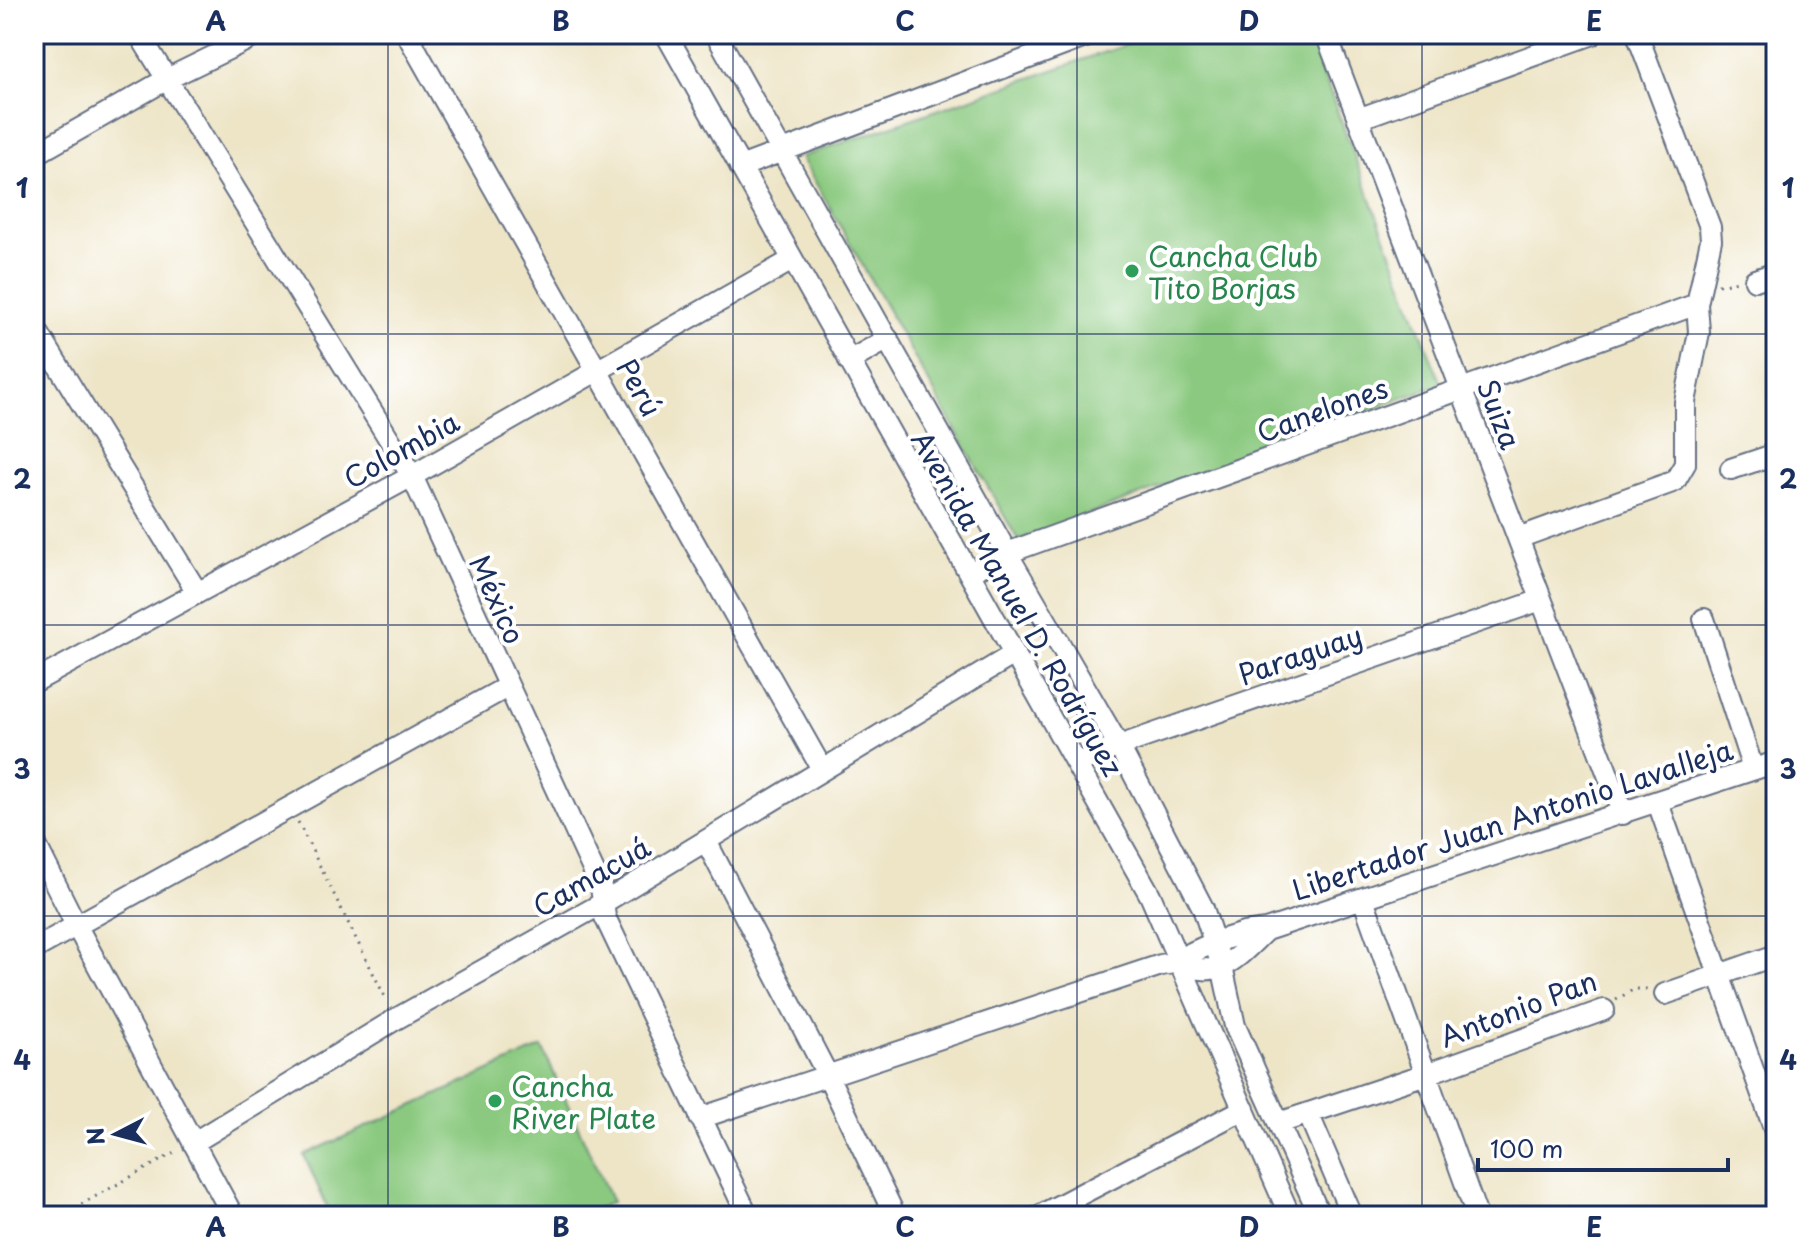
<svg xmlns="http://www.w3.org/2000/svg" width="1810" height="1250" font-family="'Playpen Sans',sans-serif">
  <style>
    .green { fill: #8ac97f; stroke: #527c6e; stroke-width: 2 }
    .lines { fill: none; stroke-linecap: round; stroke-linejoin: round }
    .minor-casing { stroke: #656f83; stroke-width: 24 }
    .path { stroke: #656f83; stroke-width: 3; stroke-dasharray: 2 6; stroke-linecap: butt }
    .minor { stroke: #fff; stroke-width: 20 }
    .grid { fill: none; stroke: #1b2f5e; stroke-width: 2; stroke-opacity: 0.55 }
    .leisure-dot { fill: #2e9e5b; stroke: #fff; stroke-width: 3 }
    .labels { text-anchor: middle; dominant-baseline: central; stroke-width: 8; stroke-linejoin: round; paint-order: stroke }
    .leisure-label { font-size: 28px; fill: #27864d; stroke: #fff; text-anchor: start }
    .street-label { font-size: 28px; fill: #1b2f5e; stroke: #fff }
    .neatline { fill: none; stroke: #1b2f5e; stroke-width: 3 }
    .grid-label { font-size: 26px; text-anchor: middle; font-weight: bold; fill: #1b2f5e }
  </style>
  <rect width="100%" height="100%" fill="#fff"/>
  <filter id="ink" filterUnits="userSpaceOnUse"><feTurbulence type="fractalNoise" baseFrequency=".0125" numOctaves="2"/><feDisplacementMap in="SourceGraphic" scale="16" xChannelSelector="R" yChannelSelector="G"/><feConvolveMatrix kernelMatrix="1 2 1 2 8 2 1 2 1" color-interpolation-filters="sRGB"/></filter>
  <filter id="wash" filterUnits="userSpaceOnUse"><feTurbulence type="fractalNoise" baseFrequency=".006" numOctaves="4" result="noise"/><feDisplacementMap in="SourceGraphic" scale="32" xChannelSelector="R" yChannelSelector="G"/><feGaussianBlur stdDeviation="1.8" result="paint"/><feColorMatrix in="noise" values="0 0 0 0 0 0 0 0 0 0 0 0 0 0 0 0 0 1.4 0 .05"/><feComposite in="paint" operator="in"/></filter>
  <g filter="url(#wash)">
    <rect width="100%" height="100%" fill="#eee5c7"/>
    <path class="green" d="M1157,34H1308L1441,384L1018,540L801,157Z
      M542,1047L612,1202L581,1216H331L304,1155Z"/>
  </g>
  <g filter="url(#ink)">
    <g class="lines">
      <g class="minor-casing">
        <path id="minor" d="M139,34L412,476L601,887L605,917L748,1216
          M407,34L822,769
          M666,34L1150,895L1290,1216
          M716,34L1007,553L1119,746L1203,908L1222,966L1235,1026L1320,1216
          M1326,34L1623,814
          M1358,119L1593,34
          M34,155L167,79L259,34
          M740,167L1093,34
          M1755,280L1776,273
          M34,326L197,592
          M849,361L888,339
          M1731,469L1776,454
          M1518,538L1675,481L1685,464V402L1699,332L1697,304L1711,240L1710,227L1637,34
          M969,573L1007,553L1697,304
          M1704,619L1753,769
          M34,682L412,476L792,260
          M1077,763L1119,746L1541,600
          M1658,803L1776,1134
          M34,841L76,925L233,1216
          M706,841L828,1076L895,1216
          M1363,899L1477,1216
          M34,949L507,687
          M1180,962C1219,983 1238,956 1266,930
          M1665,994L1776,955
          M1308,1113L1352,1216
          M700,1118L1161,965L1180,962L1189,954L1215,942L1244,933L1266,930L1776,762
          M1279,1123L1426,1074L1604,1010
          M193,1143L396,1019L603,903L1014,654
          M1039,1216L1244,1109"/>
      </g>
      <path class="path" d="M1718,285L1738,281
        M298,822L387,1001
        M1616,1000L1634,989H1650
        M60,1216L176,1152"/>
      <use href="#minor" class="minor"/>
    </g>
  </g>
  <path class="grid" d="M388,34V1216M733,34V1216M1077,34V1216M1422,34V1216M34,334H1776M34,625H1776M34,916H1776"/>
  <g class="leisure-dot">
    <circle cx="1132" cy="271" r="8"/>
    <circle cx="495" cy="1101" r="8"/>
  </g>
  <g class="labels">
    <g class="leisure-label">
      <text x="1148" y="255">Cancha Club<tspan x="1148" dy="32">Tito Borjas</tspan></text>
      <text x="511" y="1085">Cancha<tspan x="511" dy="32">River Plate</tspan></text>
    </g>
    <g class="street-label">
      <text transform="translate(640 387) rotate(61)">Perú</text>
      <text transform="translate(1322 409) rotate(-20)">Canelones</text>
      <text transform="translate(1500 414) rotate(69)">Suiza</text>
      <text transform="translate(401 449) rotate(-29)">Colombia</text>
      <text transform="translate(498 599) rotate(66)">México</text>
      <text transform="translate(1018 603) rotate(60)">Avenida Manuel D. Rodríguez</text>
      <text transform="translate(1300 654) rotate(-19)">Paraguay</text>
      <text transform="translate(1512 819) rotate(-18)">Libertador Juan Antonio Lavalleja</text>
      <text transform="translate(591 876) rotate(-30)">Camacuá</text>
      <text transform="translate(1518 1008) rotate(-21)">Antonio Pan</text>
    </g>
  </g>
  <rect width="1810" height="1250" fill="none" stroke="#fff" stroke-width="88"/>
  <g transform="translate(116 1134) rotate(264)" stroke="#ffffff" stroke-width="6" paint-order="stroke">
  <path d="M0-6L14 30L0 20L-14 30Z" fill="#1b2f5e"/>
  <text y="-12" font-size="22" font-weight="bold" text-anchor="middle" fill="#1b2f5e">N</text>
  </g>
  <path d="M1478 1158v12h250v-12" fill="none" stroke="#1b2f5e" stroke-width="4"/>
  <text x="1490" y="1158" font-size="24" fill="#1b2f5e" stroke="#ffffff" stroke-width="6" paint-order="stroke">100 m</text>
  <rect x="44" y="44" width="1722" height="1162" class="neatline"/>
  <g class="grid-label">
    <text x="216" y="31">A</text>
    <text x="561" y="31">B</text>
    <text x="905" y="31">C</text>
    <text x="1249" y="31">D</text>
    <text x="1594" y="31">E</text>
    <text x="22" y="198">1</text>
    <text x="1788" y="198">1</text>
    <text x="22" y="489">2</text>
    <text x="1788" y="489">2</text>
    <text x="22" y="779">3</text>
    <text x="1788" y="779">3</text>
    <text x="22" y="1070">4</text>
    <text x="1788" y="1070">4</text>
    <text x="216" y="1237">A</text>
    <text x="561" y="1237">B</text>
    <text x="905" y="1237">C</text>
    <text x="1249" y="1237">D</text>
    <text x="1594" y="1237">E</text>
  </g>
</svg>
